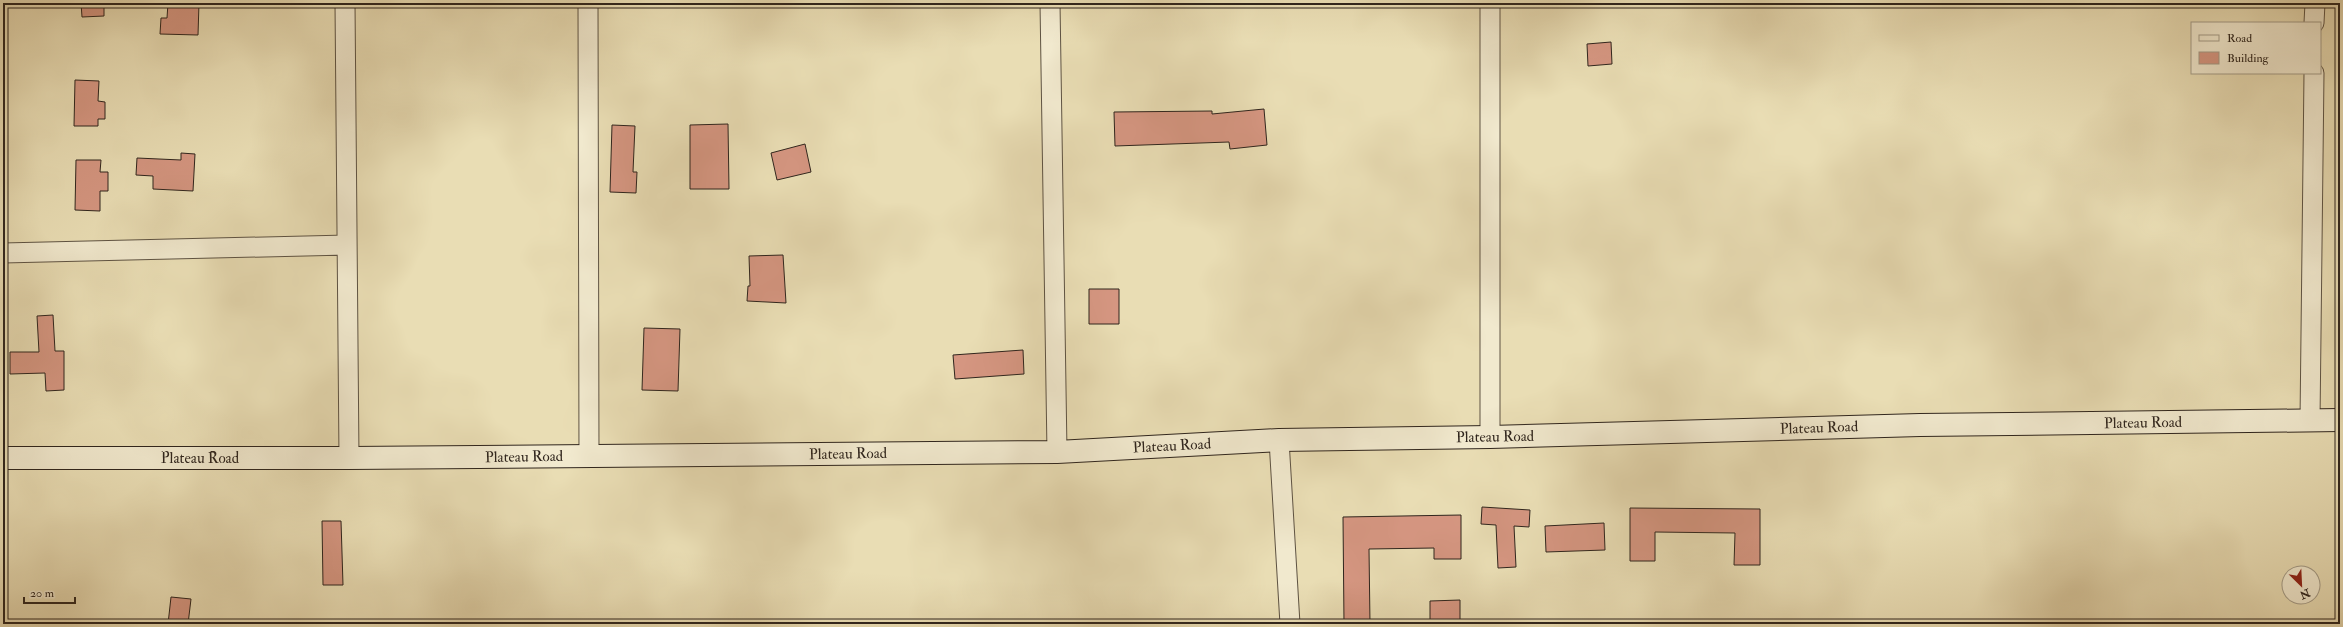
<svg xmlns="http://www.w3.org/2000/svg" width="2343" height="627" font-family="'IM FELL Double Pica',serif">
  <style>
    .building { fill: #d59681; stroke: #2f251d }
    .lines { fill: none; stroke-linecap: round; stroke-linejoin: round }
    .street-casing { stroke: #5e5343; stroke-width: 21 }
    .secondary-casing { stroke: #2f251d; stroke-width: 24 }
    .street { stroke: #f1e9ce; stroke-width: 19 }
    .secondary { stroke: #f1e9ce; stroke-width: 22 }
    .labels { text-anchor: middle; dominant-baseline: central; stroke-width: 3; stroke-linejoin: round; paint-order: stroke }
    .street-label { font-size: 15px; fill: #2f251d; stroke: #f1e9ce }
  </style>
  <rect width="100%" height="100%" fill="#e9ddb4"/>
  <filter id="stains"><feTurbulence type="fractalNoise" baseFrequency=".005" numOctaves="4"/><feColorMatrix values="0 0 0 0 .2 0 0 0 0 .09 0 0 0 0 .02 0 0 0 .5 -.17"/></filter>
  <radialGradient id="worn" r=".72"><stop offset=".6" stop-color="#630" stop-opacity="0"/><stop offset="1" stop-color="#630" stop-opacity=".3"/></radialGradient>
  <path class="building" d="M81,3H104V16L82,17Z
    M168,3H199L198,35L160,34L161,18H167Z
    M1611,42L1612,64L1588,66L1587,44Z
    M75,80L99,81L98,101L105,102V119H98V126H74Z
    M1264,109L1267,145L1230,149L1229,142L1115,146L1114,112L1212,111V114Z
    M728,124L729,189H690V125Z
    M612,125L635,126L633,172H637L636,193L610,192Z
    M805,144L811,172L777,180L771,153Z
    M181,153L195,154L193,191L153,189V176L136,175L137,158L181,160Z
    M76,160H101L100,172H108V191H100V211L75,210Z
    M783,255L786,303L747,301L748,286H750L749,256Z
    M1089,289H1119V324H1089Z
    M53,315L55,351H64V390L46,391L45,373L10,374V352H39L37,316Z
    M644,328L680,329L678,391L642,390Z
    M1023,350L1024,374L955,379L953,355Z
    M1482,507L1530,510L1529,527L1514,526L1516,567L1498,568L1496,525L1481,524Z
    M1630,508L1760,509V565H1734L1735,533L1655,532V561H1630Z
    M1461,515V559H1434V548L1369,549L1370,624H1344L1343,517Z
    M322,521H341L343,585H323Z
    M1604,523L1605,550L1546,552L1545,526Z
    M171,597L191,599L188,624H168Z
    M1460,600V624H1430V601Z"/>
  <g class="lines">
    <g class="street-casing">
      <path id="street" d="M345,3L349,458
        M588,3L589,456
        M1050,3L1057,452
        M2314,23L2315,3
        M3,253L347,245
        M2310,421L2314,73
        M1490,437V3
        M1279,440L1290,624"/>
    </g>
    <g class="secondary-casing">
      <path id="secondary" d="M3,458H349L1057,452L1279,440L1490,437L1920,425L2340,420"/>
    </g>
    <use href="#street" class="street"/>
    <use href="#secondary" class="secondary"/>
  </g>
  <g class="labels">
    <g class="street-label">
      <text transform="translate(2143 423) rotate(-1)">Plateau Road</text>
      <text transform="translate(1819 428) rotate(-2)">Plateau Road</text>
      <text transform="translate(1495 437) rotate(-1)">Plateau Road</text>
      <text transform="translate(1172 446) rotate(-3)">Plateau Road</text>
      <text transform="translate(848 454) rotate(-1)">Plateau Road</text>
      <text transform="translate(524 457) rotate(-1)">Plateau Road</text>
      <text x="200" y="458">Plateau Road</text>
    </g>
  </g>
  <rect width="2343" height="627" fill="none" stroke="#e9ddb4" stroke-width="16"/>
  <rect x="4" y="4" width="2335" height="619" fill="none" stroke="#2f251d" stroke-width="2"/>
  <rect x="8" y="8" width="2327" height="611" fill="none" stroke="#2f251d"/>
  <rect x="2191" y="22" width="130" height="52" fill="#f1e9ce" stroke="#a39b87"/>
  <rect x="2199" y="35" width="20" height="6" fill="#f1e9ce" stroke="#a39b87"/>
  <text x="2227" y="42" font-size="12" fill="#2f251d">Road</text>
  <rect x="2199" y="52" width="20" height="12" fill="#d59681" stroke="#a39b87"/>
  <text x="2227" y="62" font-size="12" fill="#2f251d">Building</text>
  <g transform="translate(2301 585) rotate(156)"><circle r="19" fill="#f1e9ce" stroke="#a39b87"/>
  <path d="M0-3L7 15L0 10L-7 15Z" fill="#8f2418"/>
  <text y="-6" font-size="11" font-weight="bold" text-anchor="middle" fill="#2f251d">N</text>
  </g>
  <path d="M24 597v6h51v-6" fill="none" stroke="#2f251d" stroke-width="2"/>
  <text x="30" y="597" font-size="12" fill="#2f251d" stroke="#f1e9ce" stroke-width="3" paint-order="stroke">20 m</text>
  <rect width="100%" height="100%" filter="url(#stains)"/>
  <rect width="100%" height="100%" fill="url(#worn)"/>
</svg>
